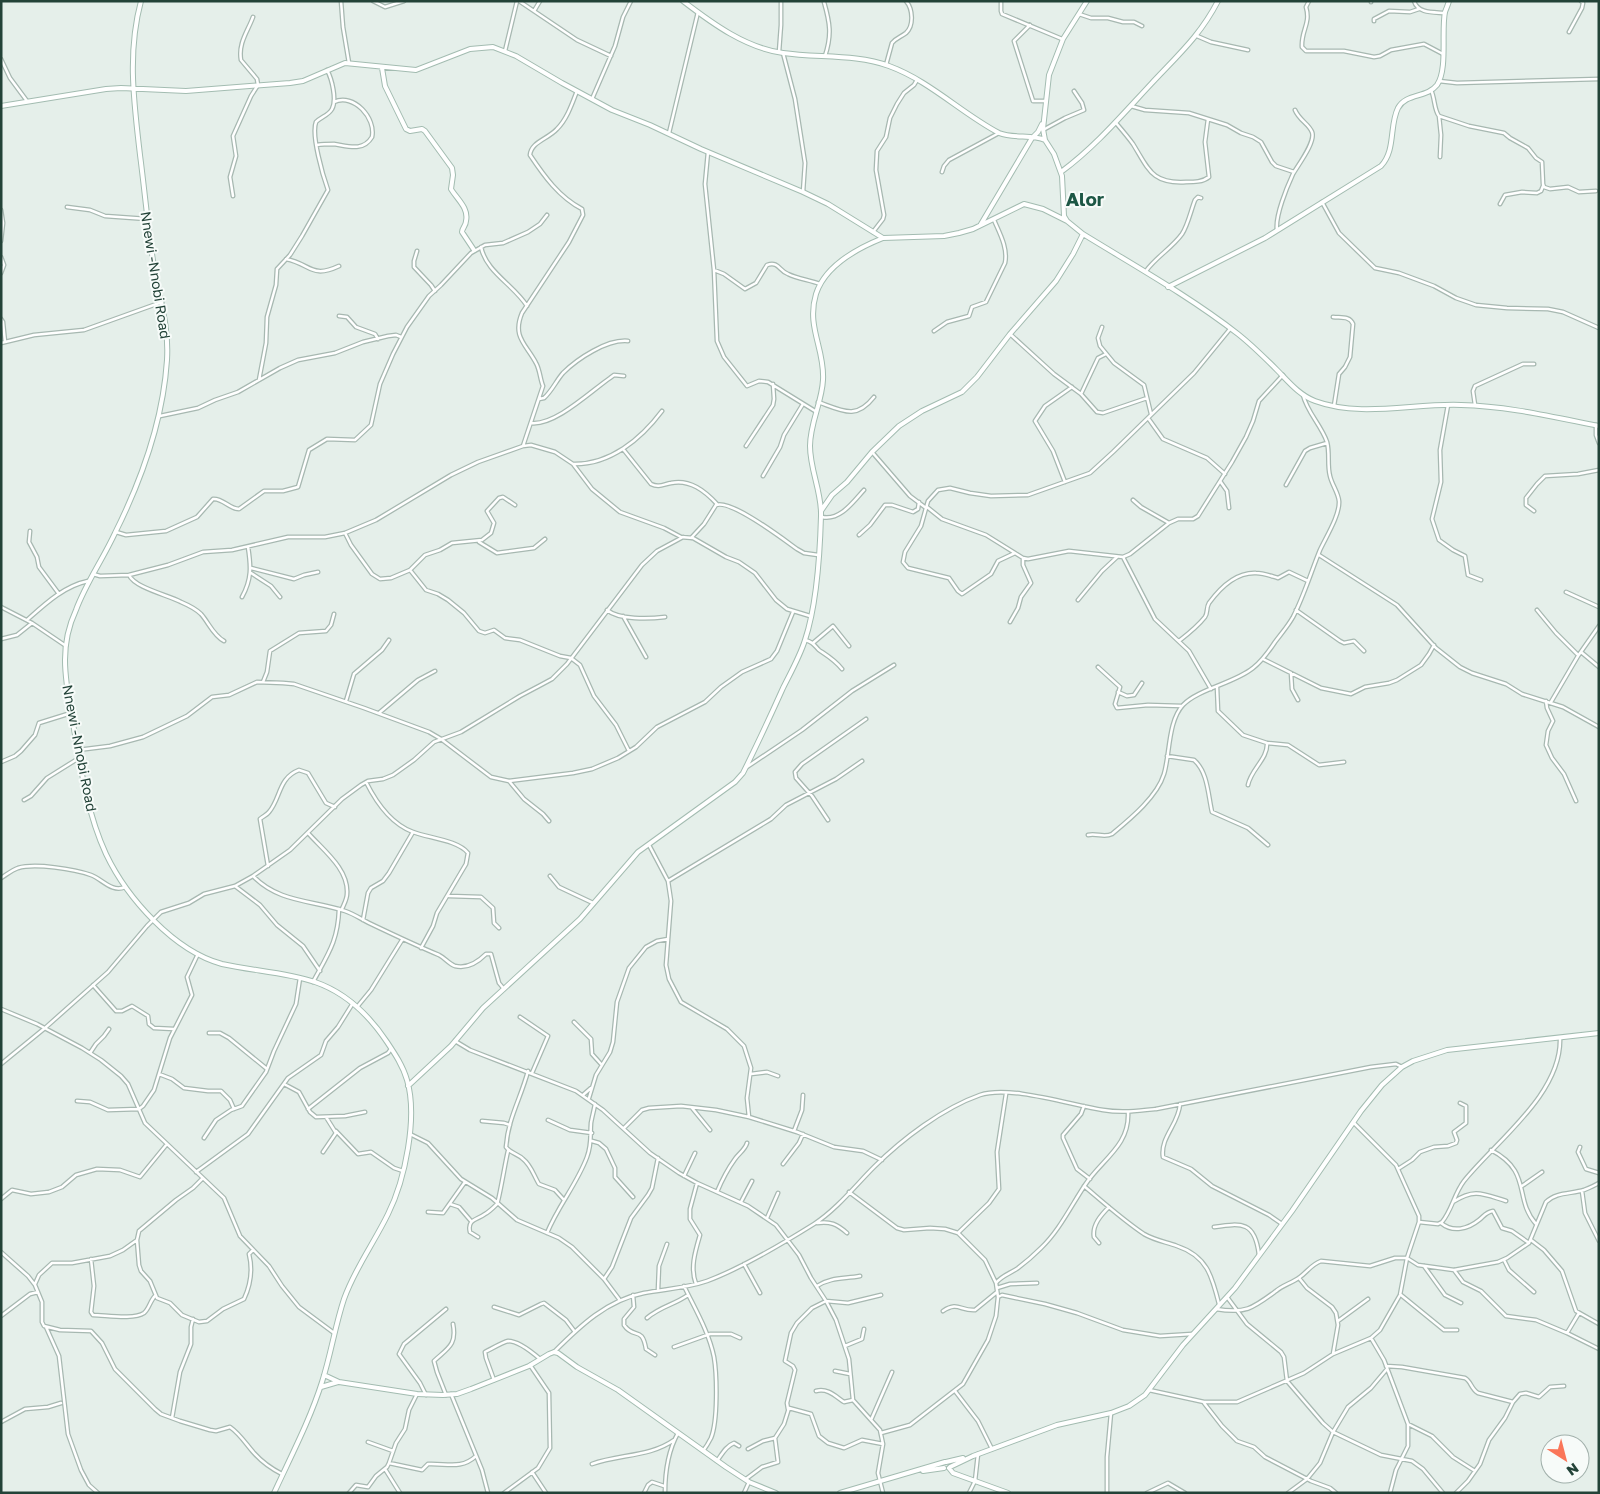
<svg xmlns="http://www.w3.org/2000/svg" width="1600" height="1494" font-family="'Golos Text',sans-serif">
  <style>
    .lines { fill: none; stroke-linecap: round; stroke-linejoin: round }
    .street-casing { stroke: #a7b8b1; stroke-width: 5 }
    .secondary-casing { stroke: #a3bcb1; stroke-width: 6 }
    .street { stroke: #fff; stroke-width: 2.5 }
    .secondary { stroke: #fff; stroke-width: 4 }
    .labels { text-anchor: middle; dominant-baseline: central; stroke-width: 4; stroke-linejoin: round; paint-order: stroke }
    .street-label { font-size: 14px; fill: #234338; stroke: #f7fbf9 }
    .district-label { font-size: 19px; font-weight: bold; fill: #1d5745; stroke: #f7fbf9 }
  </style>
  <rect width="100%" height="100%" fill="#e5efea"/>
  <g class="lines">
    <g class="street-casing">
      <path id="street" d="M341,1L343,27L349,63
        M373,1L385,7L404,1
        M519,1L577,40L611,56
        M1001,1V11L1002,14L1062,39
        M1309,1L1306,7C1311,24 1301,30 1302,47L1306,51H1344L1374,57L1380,56L1391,50L1424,44L1443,54
        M1371,1V2
        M1414,1C1418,14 1434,12 1445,13
        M824,2C830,23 832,35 825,56
        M534,11L540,1
        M1079,14L1091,18H1108L1123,22H1134L1142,26
        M1374,21V19L1389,11L1410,12L1419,9
        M1030,25L1014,41L1033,101H1045
        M1569,32L1582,8L1583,3L1581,1
        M1197,36L1211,42L1248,50
        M505,51L517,1
        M779,52L781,25V1
        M783,53L795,99L805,163L803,192
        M1,59L10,78L27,101
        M886,65L892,43C896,38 901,37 906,33C914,26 913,9 906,1
        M1439,81L1457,83L1599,79
        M1431,90C1435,98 1434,110 1439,116L1469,126L1504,133L1510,138L1528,148L1536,158L1542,162L1543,184L1544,187L1550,189L1568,187L1579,192L1596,191
        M592,99L615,46L623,17L631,1
        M1131,106L1145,110L1189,113L1227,125L1241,133L1253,137L1261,142L1272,162L1276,166L1294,172
        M1439,116L1441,135L1440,157
        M1116,123C1122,130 1128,137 1133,144C1149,170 1152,184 1186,182C1194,182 1203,182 1209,177L1205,142L1208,119
        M1043,130L1065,118L1084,110L1082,103L1074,91
        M669,133L698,12
        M317,145C323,144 329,144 334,144C348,146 363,152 372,137C376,118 354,93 334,102
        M708,152L705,184L714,270L717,341L724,357L747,386L759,381L768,382L815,411
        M942,172L944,166L949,160L999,133
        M233,196L230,177L236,156L233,136L251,96L258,85L257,79L241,60C238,43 248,31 253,17
        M1322,202L1339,233L1375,268L1399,273L1434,286L1456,298L1476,305L1507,308L1548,309L1563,312L1599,328
        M1500,204L1505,195L1522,192L1537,193L1541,191L1543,186
        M67,207L90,210L105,216L147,219
        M1,210L3,223L1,241
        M1277,230C1275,216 1287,187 1293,174C1298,165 1316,142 1312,132C1309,124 1299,120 1295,110
        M873,232L883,219L884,215L876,170L877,151L886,137L890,118L897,104L904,93L914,85L917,80
        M481,247C486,272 514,285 527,306
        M417,251L414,261V267L431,285L435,291
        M1,257L4,265L1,273
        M286,259C311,264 311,279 339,266
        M714,270L724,274L745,289L756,283L767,265C779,261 779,271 788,274C798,279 810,280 820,284
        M1146,271C1156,257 1172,248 1182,234C1188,225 1191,210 1195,200L1198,197L1201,198
        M339,316L347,317L356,327L375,334L378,339
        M1333,317C1341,318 1350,316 1353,324L1350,357L1345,367L1339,374L1334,406
        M1,319L3,322L5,342
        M1102,327L1098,338L1100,346L1114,363L1144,385L1151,414
        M934,331L947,322L969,316L972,307L986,302L1005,263C1008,248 1000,234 994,220
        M1010,334L1054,374L1081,394L1097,412L1103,413L1147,398
        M1,343L34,335L84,330L162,302
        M259,380L266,343L267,317L276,285L277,269L290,255L302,236L328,190C323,176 311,135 316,122C321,117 329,115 332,109C337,100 332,79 327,70
        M1081,394L1098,358L1106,354
        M539,399L544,398C552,391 556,381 563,373C577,359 607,339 628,341
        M818,402C843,411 856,420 874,397
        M1448,405L1440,450L1441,482L1432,519L1439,540L1453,550L1465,556L1468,575L1481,580
        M1475,405L1473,391L1475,386L1523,364H1534
        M160,416L198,408L215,400L238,392L280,368L298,360L335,353L363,342L388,336L396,335L401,337
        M1148,418L1163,439L1207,458L1225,474
        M531,423C555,426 591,391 610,378L614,375L624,376
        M1596,425V435L1599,443
        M523,446L543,386C540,379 540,370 536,363C526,344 512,337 522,313L569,242L583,215L582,209C559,197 544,176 530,155C531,142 548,139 557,129C567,119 572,104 577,91
        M746,446L773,405L774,399L773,384
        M623,449L651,484C659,488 664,484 671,483C690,479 705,491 717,504
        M872,452L910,496L926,508
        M573,464C610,465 641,439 662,411
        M763,476L780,447L784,435L803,404
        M1220,481L1227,491L1229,508
        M1065,482L1053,451L1035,421L1045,406L1072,387
        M1286,485L1305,451L1310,448L1327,443
        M1133,500L1141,507L1169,523
        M927,507L942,519L986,535L1023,558L1028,559L1069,551L1123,557L1130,554L1169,523L1178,519H1193L1198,516L1232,462L1246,437L1253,421L1259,401L1283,375
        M1534,511L1526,505V498L1537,484L1545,476L1578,474L1599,470
        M822,517C840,521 853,502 864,490
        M30,531L29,542L37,557L39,567L59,594
        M116,532L126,535L166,531L197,517L213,499C223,498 229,509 239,509L264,491H283L298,487L309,450L327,439L355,440L371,425L380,384L393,354L407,327L429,296L441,285L471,253L485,245L503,243L528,232L540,224L547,215
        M345,533L351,545L372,574L380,579L391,578L410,570L425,555L440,550L452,543L482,540L491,533L494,523L487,511L499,498L503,497L515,505
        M859,535L870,525L885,505H892L913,512L918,509L919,502
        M691,538L704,524L716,505C731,499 783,539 797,549L804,553L818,555
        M479,542L497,553L534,548L545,539
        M1015,553L998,561L991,574L962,594L958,591L949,578L908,568L903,562L905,552L921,526L928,501L938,490L950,488L970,493L991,496L1028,495L1090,473L1113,452L1194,373L1230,329
        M1319,555L1397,605L1436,648L1460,667L1472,673L1506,684L1522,694L1563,707L1599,727
        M1123,557L1155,619L1189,651L1211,689
        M251,568L294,579L304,575L318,572
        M410,570L426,590L438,594L448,600L464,613L479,631L485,633L494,630L505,638L520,640L560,656L571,658L580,665L594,696L616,725L629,751
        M251,573L271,586L280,597
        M93,574L100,576L129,575L168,565L203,552L232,550L288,537H325L345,533L376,520L451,475L478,462L523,446L531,445L555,452L573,464L592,489L620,512L664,528L681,537L693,538L726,557L739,562L755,573L776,600L787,609L810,616
        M129,575C135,588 168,595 181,602C188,605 196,609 201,614C209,623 213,635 224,641
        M1566,592L1599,607
        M242,597C252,579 251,566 248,547
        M1078,600L1102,571L1117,557
        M1,607L32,623L66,646
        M607,610C619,620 649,619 665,617
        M1296,610L1340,641L1344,643L1354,641L1364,651
        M1537,610L1556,633L1578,655
        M623,616L646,657
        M27,620C45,604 64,586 88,581
        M1010,622L1018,608L1021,597L1031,583L1023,565V558
        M1,639L17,635L32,623
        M805,640C813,642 814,645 819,650C828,656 835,660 842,669
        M1179,641C1188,634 1198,626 1205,617C1208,613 1206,608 1209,603C1220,588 1236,572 1256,573C1263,573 1271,576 1278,578L1289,572L1308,581
        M813,643L833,626L849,646
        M1581,652L1599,667
        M1263,659L1321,688L1351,694L1365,687L1389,683L1397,680L1421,665L1429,654L1434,645
        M1098,667L1120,687L1115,704L1117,708L1148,705L1182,706
        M1291,673L1292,689L1298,700
        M263,682L267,672L270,651L299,633L326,631L331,625L334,614
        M1217,687L1218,711L1243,735L1267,743L1288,745L1319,765L1344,762
        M1118,692L1127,696L1134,695L1142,683
        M346,701L354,674L382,650L389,640
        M1546,701L1547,708L1553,721L1548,731L1546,745L1552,758L1564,774L1576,801
        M1551,702L1578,656L1599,626
        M379,713L418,680L435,671
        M78,750L110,746L143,737L187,716L212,697L229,695L257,682L283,683L294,684L364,708L429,732L441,739L491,777L509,781L573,773L592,769L618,758L636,747L657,727L705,702L721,687L742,672L771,659L777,651L793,612
        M1167,756L1194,760C1208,772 1208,795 1212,812L1248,828L1268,845
        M1,762L15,756L21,751L35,735L39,723L71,713
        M747,767L802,730L852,691L894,665
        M509,781L524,799L543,814L549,821
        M366,782C376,802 391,824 413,832C428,838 458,840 468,853L466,864L437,913L433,926L421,948
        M1248,785C1251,769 1268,759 1267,743
        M24,800L31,796L47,778L79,758
        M828,820L812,796L796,778L795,772L802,764L866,719
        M308,833C323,850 349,869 347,894C347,899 344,904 342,909
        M1088,835C1097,833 1104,838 1112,834C1130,819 1157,797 1164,774C1170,754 1168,721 1183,705C1198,689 1235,683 1253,668C1262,661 1269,651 1275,642C1281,634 1288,626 1293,617C1304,596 1311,572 1320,550C1326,537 1340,515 1339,501C1338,492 1332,485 1330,476C1327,465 1330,453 1327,442C1321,425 1307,412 1303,395
        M649,845L668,881L671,901L666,965L669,979L681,1002L727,1029L744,1046L751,1068L747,1098L749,1117
        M268,866L260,819C263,816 267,815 269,812C281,798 278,778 299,770L308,773L326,803L335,807
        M253,876C279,903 313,900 345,911C354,914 361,919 369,923C392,934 415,945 439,955C445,958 449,964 455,966C467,969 478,962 486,954H491L499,983L504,989
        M550,876L559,887L593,903
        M1,878C6,875 12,870 18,868C35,863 74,869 91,875C102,879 112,893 125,887
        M668,881L771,819L786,805L836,779L862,761
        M235,886L260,905L277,925L303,946L320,971
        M449,896L481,897L493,908L494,923L499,928
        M363,920L368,893L371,888L383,881L389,873L413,832
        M313,982C328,954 338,941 339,909
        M93,985L116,1011H122L132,1006L148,1016L149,1024L154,1028L174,1029
        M357,1007L371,990L402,940
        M1,1009L37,1024L82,1048L101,1060L121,1076L128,1084L145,1123L224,1198L240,1236L269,1266L282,1286L299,1307L334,1333
        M520,1017L548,1036L532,1073
        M574,1022L591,1039L592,1054L601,1064
        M209,1033H220L229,1038L267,1069
        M455,1041L470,1050L576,1091L603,1110L650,1153L679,1173L697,1183L748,1206L776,1225L799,1255L811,1278L826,1301L836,1320L849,1359L853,1400L880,1430L883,1444L878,1473L883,1493
        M90,1053L96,1044L104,1036L109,1029
        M1,1064L45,1028L108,972L147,926L161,912L189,903L204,894L235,886L253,876L290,850L342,799L361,785L368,781L383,779L393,775L414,760L434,742L461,732L520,696L539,686L552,679L567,664L642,565L657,551L683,537
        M528,1071C521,1098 508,1118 506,1147C510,1153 518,1154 523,1159C531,1165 534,1176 539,1184L555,1190L564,1200
        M159,1074L172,1079L184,1088L208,1091H221L230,1100L234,1109
        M751,1074L767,1072L778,1076
        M284,1084L299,1092L310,1112L316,1117L345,1116L365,1112
        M583,1095L591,1088
        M589,1098L596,1075L610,1052L613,1042L617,1002L629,968L646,947L657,941L668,939
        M77,1101L90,1102L108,1110L139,1109L143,1106L154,1090L170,1038L192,995L187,977L198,954
        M1180,1104C1179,1124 1160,1137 1163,1157L1191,1169L1212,1186L1269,1215L1282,1224
        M1084,1106L1081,1114L1063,1135V1138L1077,1169L1090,1179
        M692,1108L710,1130
        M308,1109L360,1068L388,1053L391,1049
        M548,1120L570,1130L592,1133
        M482,1121L504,1123L510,1125
        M624,1128L642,1110L649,1108L681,1106L716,1110L749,1117L797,1132L834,1147L863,1151L882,1160
        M336,1131L358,1154L371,1152L394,1168L403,1171
        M794,1131L802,1110L803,1095
        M410,1134L428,1143L461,1179L492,1198L517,1220L559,1238L572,1247L604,1279L619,1299
        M204,1138L216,1120L231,1110L242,1106L266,1072L274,1051L296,1004L300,978
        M592,1141L599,1143L606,1149L615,1168V1177L633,1197
        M1580,1147L1578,1152L1586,1169L1599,1173
        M1491,1150C1533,1172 1513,1198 1536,1224
        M323,1152L336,1133L326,1117
        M783,1164L799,1143L803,1134
        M1398,1169L1412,1160L1420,1152L1434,1147L1448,1146L1456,1143L1457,1140L1454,1132L1466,1123V1106L1460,1103
        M196,1172L248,1134L288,1078L321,1055L326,1041L338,1027L353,1003
        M684,1176L695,1153
        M202,1179L193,1188L176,1200L139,1231L137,1240L139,1265L141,1271L150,1281L157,1298L170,1303L182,1315L199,1322L207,1321L223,1309L244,1299C251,1284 253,1270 249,1254L253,1250
        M1084,1186C1103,1202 1123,1220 1144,1234C1154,1240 1166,1242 1177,1246C1207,1256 1212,1276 1219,1304
        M1522,1186L1542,1172
        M1582,1191L1585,1213L1599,1241
        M717,1192C722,1180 727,1170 735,1159C739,1153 745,1150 747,1143
        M849,1192L897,1228L904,1230L930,1228L945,1229L958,1233L985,1260L996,1283L998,1297L996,1316L988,1340L963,1384L910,1425L881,1433
        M1,1199L12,1190L31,1194L49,1192L62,1187L76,1175L97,1169L120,1170L140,1177L167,1144
        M741,1202L752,1181
        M1453,1202C1475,1188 1483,1194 1506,1201
        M450,1204L459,1207L471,1221
        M428,1212L443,1213L465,1182
        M767,1218L778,1193
        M1419,1222L1438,1224L1442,1222C1452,1210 1454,1194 1464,1181C1495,1142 1562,1094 1560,1038
        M817,1223C830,1221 837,1224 847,1233
        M1441,1223C1453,1233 1468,1229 1479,1220C1484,1216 1486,1212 1493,1211L1502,1228L1512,1231L1529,1243
        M1214,1227C1242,1223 1255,1221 1259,1255
        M959,1232L989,1203L999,1189L997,1152L1006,1094
        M547,1233C558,1206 577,1184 587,1157C592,1144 590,1136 591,1123C592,1117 594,1110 595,1104
        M478,1237L470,1232C467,1219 477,1220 485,1214C489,1212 494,1207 497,1204C499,1201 506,1158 508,1151
        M1531,1240L1544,1250L1562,1271L1576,1311L1599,1324
        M1099,1243L1094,1237C1092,1225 1101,1215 1109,1207
        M1,1252L28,1276L35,1285L42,1302V1322L44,1326L60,1330L91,1331L102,1343L115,1369L155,1409L161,1414L180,1421L210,1430L216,1431L230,1427C240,1434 246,1444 254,1453C262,1462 272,1469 282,1474
        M91,1259L94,1286L91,1312L93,1315C105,1315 134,1320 144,1313C149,1309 150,1301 155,1296
        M1504,1260L1509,1270L1534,1292
        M744,1264L760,1293
        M1424,1266L1445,1295L1461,1303
        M1454,1270L1463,1282L1481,1291L1506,1316L1536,1320L1567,1333L1599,1349
        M1299,1278L1307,1288L1332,1307L1336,1313L1338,1325L1333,1354
        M604,1279L612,1267L631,1218L648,1195L652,1188L658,1158
        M996,1283C1001,1276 1011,1273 1018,1268C1026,1262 1034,1255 1041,1248C1059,1231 1071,1206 1085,1185C1101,1160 1130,1146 1128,1112
        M35,1284L39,1275L52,1263H72L110,1256L123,1250L137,1240
        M696,1284C690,1268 695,1252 700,1235L690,1219V1209L697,1183
        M684,1286C695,1309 709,1332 714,1357C717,1375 718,1421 711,1438C709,1442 706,1447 703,1451
        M817,1286C831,1277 844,1279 860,1276
        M997,1288L1010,1284L1037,1283
        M658,1290L659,1266L667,1244
        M633,1295L634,1307L624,1319V1325C634,1340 642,1325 646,1349L655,1355
        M1401,1295L1444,1330H1457
        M998,1297L1002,1295L1045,1304L1077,1313L1123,1330L1160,1336L1192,1334
        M1227,1297L1247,1324L1281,1352L1284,1357L1287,1381L1323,1423L1333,1432L1381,1455L1412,1461L1423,1469L1443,1493
        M494,1307L519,1315L541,1304L544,1303L566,1320L575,1332
        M1216,1309C1246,1314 1253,1308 1276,1291C1283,1285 1292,1283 1300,1277C1307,1272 1312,1264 1321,1261L1370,1266L1395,1258H1407L1418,1265L1454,1270L1498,1262L1507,1258L1529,1243L1546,1202C1556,1192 1571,1194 1584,1190C1589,1188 1594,1186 1599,1183
        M943,1311C958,1301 960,1311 975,1310L997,1292
        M1,1316L30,1294L38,1292
        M647,1318C661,1306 674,1305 688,1295
        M1338,1321L1368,1299
        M46,1327L59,1356L68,1434L81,1470L89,1485L98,1493
        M1567,1333L1579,1313
        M1371,1338L1384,1360L1408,1424V1446L1396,1470L1390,1493
        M845,1346L862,1339L864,1329
        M674,1347L710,1334H731L740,1338
        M554,1352C580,1326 607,1300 644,1293C665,1289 687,1288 707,1281C742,1268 782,1244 814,1224C837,1209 855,1186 874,1167C902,1139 943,1108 980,1095C1010,1085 1071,1105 1103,1110C1121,1113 1138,1111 1156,1109L1371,1067L1396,1064L1402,1067
        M1386,1366L1402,1367L1465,1378C1471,1381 1471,1389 1478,1393L1513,1402
        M835,1371L850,1374
        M494,1380L486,1358L485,1352C491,1349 503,1342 508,1341C519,1341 532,1352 540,1359
        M1149,1390L1204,1402H1237L1304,1373L1333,1354L1371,1338L1380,1330L1400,1295L1407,1258L1419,1222V1216L1396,1165L1354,1123
        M816,1391C828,1388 835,1396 844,1402L853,1400
        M955,1391L978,1421L992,1449
        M451,1394L482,1470L488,1493
        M426,1395L420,1383L399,1354L404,1344L446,1309
        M446,1395L437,1372L434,1361C448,1348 457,1345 453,1324
        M1204,1403L1222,1426L1237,1441L1254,1447L1265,1457L1311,1481L1330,1488L1336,1493
        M788,1409L787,1403L795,1370L793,1366L785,1361L791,1333L797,1323L812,1308L826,1301L848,1303L881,1295
        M172,1418L180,1372L191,1344V1327L193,1319
        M871,1420L892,1372
        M1,1422L25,1409L48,1407L61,1403
        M1408,1424L1432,1436L1453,1457L1475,1471
        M368,1442L393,1451
        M748,1449L763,1441L775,1438
        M717,1461C722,1454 726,1446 734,1443L739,1446
        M389,1463L422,1470L428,1464C446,1463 461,1470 476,1456
        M592,1464C620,1454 650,1457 674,1440
        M385,1469L400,1493
        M532,1472L546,1493
        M746,1479L762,1467L778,1462L775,1438L784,1424L789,1408L811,1414L819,1436L828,1443L844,1448L862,1440L883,1444
        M349,1493L356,1485L368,1487L376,1476L387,1467L389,1463L396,1443L405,1429L409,1410L417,1394
        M504,1493L538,1468L550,1448L549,1393L530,1365
        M644,1493L648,1485L652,1482L664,1486
        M665,1493C665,1473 668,1451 678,1433
        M744,1493L749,1482
        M969,1493L975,1481L978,1454
        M1107,1493V1457L1111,1413
        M1147,1493L1168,1483L1185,1493
        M1288,1493L1307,1479L1320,1463L1333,1432L1348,1407L1371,1388L1387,1369
        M1456,1493L1468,1481L1480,1464L1489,1440L1505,1418L1513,1402L1520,1394L1526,1393L1539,1397L1550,1387L1564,1386"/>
    </g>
    <g class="secondary-casing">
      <path id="secondary" d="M141,1C127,53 134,103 140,155C145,193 148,230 154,267C160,301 169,325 167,360C163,421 142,479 115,533C103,559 86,583 76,610C69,625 65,643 65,660C65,683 70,706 74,729C81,771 88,815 106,854C127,898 174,951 222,964C253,971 286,972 315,982C347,993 369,1015 387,1042C395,1054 403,1066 407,1080C418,1117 405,1180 388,1214C374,1243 355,1268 344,1299C335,1326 331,1354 322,1382C310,1420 291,1456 274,1493
        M683,1C713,24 746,48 783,53C818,58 856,54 889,66C930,81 961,113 999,133C1014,139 1032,134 1045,140L1054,154L1062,176L1064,216L1067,221L1083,234C1135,266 1189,296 1238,334C1252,345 1264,357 1277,370C1288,381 1299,395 1315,401C1361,418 1413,403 1461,405C1507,406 1553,417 1599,426
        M382,68L385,86L406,129L410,131L422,129L425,131L452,168L453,175L451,189C457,199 469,208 466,221C466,226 462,228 462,232L474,250
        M1,106L106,89L121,88L186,91L290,83L303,81L345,63L416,70L470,49L493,47L516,56L562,83L612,110L650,125L701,149L803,192L828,204L883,238L944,236L959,233L973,229L1024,204L1043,209L1067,221
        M1045,140L1043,129L1049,75L1063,39L1087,1
        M1061,172C1095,147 1122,115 1151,84C1177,56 1200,36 1218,1
        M981,224L1032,138L1038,132L1042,124
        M1168,287L1265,238L1381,166C1396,150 1389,126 1398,108C1406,93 1427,98 1437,85C1448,69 1441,31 1445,12C1446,9 1448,5 1449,1
        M821,511L832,495L847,482L872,452L899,426L922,411L962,392L977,377L1010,334L1056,281L1073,254L1083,234
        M408,1086L451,1046L483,1008L580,919L638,852L735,782L743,773C757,745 770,717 783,688C791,672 800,656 805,640C816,607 820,552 821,516C822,493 810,470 810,446C810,423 822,402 823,380C825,349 806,327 816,294C825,266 858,248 883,238
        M324,1375L339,1382L417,1394L443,1395L457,1394L471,1389L529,1366L549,1354L554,1352L558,1353L577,1367L618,1390L726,1467L749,1482L776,1493
        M321,1387L338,1382
        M946,1462L963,1458
        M950,1467L973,1456L1057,1425L1111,1413L1129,1406L1145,1395L1183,1345L1235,1288L1292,1211L1361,1111L1382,1085L1402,1067L1413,1061L1447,1050L1599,1033
        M949,1468L953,1473L1008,1493
        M923,1471L944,1468
        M840,1493L945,1462"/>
    </g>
    <use href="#street" class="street"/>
    <use href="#secondary" class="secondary"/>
  </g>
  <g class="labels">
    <g class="street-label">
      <text transform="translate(156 275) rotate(81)">Nnewi -Nnobi Road</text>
      <text transform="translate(80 748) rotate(79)">Nnewi -Nnobi Road</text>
    </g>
    <g class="district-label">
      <text x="1085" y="198">Alor</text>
    </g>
  </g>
  <rect width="1600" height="1494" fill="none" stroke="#234338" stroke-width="5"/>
  <g transform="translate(1565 1459) rotate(144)"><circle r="24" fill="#f7fbf9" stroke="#a2b1ac"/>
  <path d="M0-4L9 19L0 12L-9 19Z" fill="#fa7659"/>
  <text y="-8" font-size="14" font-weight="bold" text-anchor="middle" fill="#234338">N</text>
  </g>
</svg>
